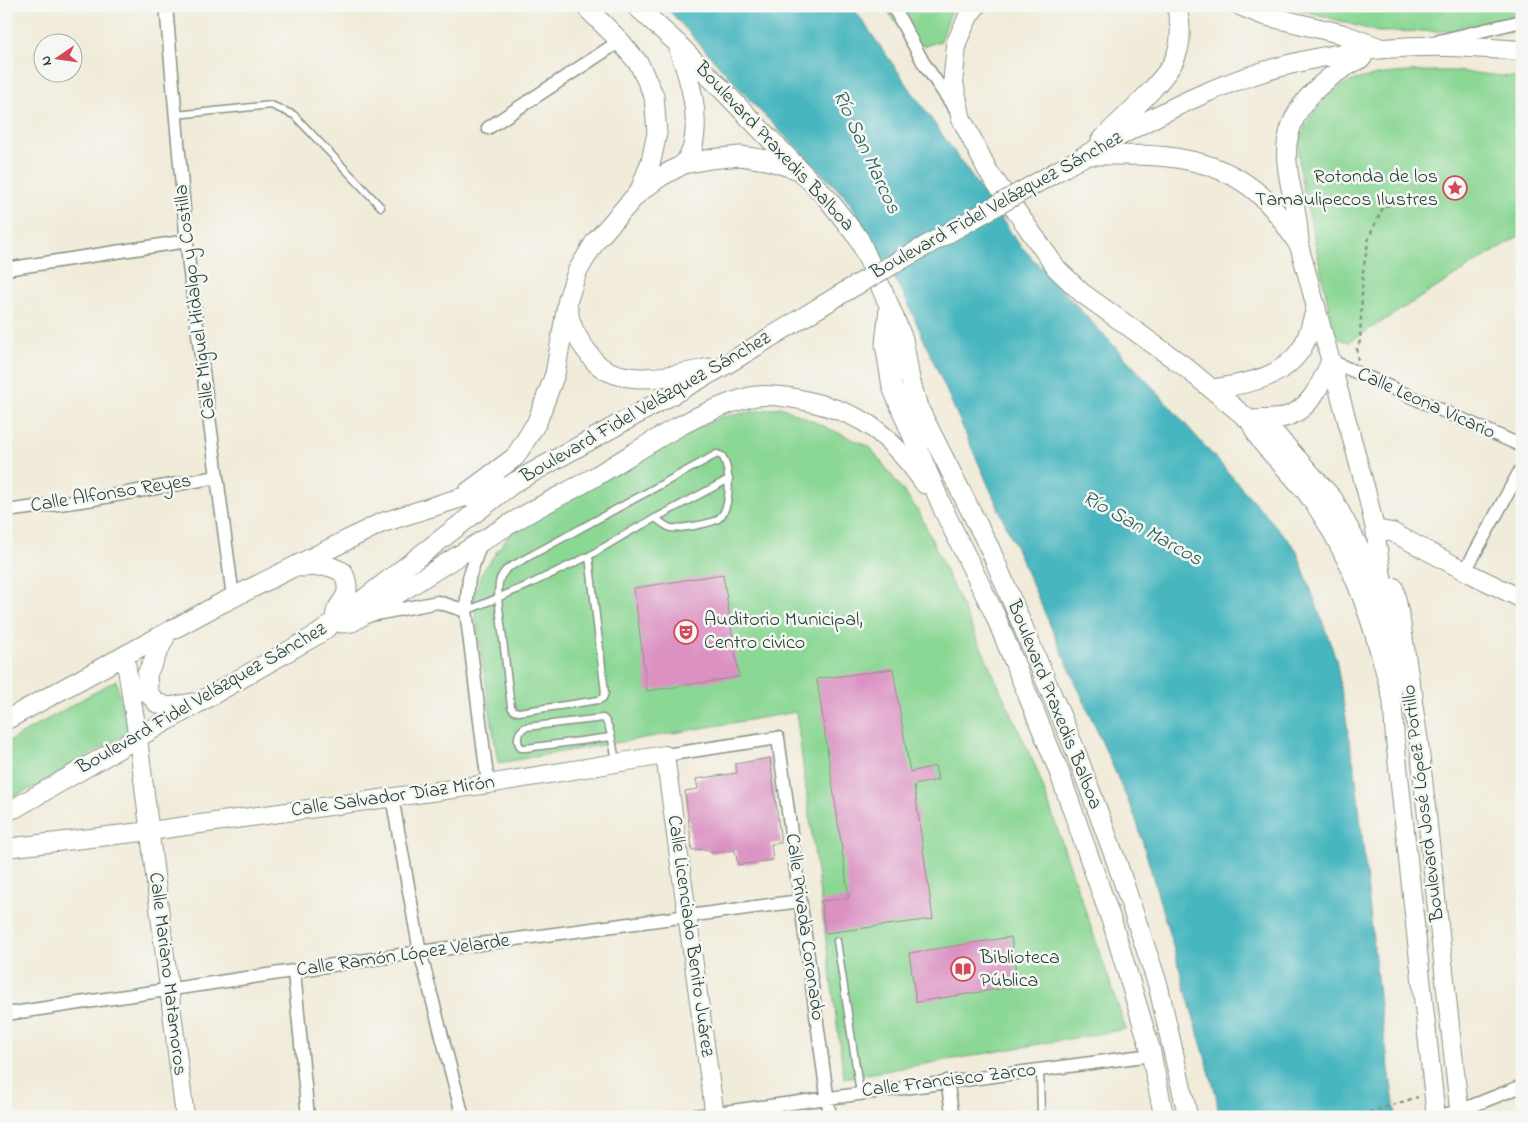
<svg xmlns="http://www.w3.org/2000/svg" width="1528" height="1123" font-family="'Indie Flower',sans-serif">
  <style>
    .green { fill: #8bd794; stroke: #558a64 }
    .water { fill: #47b6bf; stroke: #337a7a }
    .building { fill: #db92c3 }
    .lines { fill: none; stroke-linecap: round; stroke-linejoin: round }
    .lane-casing { stroke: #889486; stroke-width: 9 }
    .street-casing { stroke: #889486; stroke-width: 15 }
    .secondary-casing { stroke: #889486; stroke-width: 20 }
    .primary-casing { stroke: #889486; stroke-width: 21 }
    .path { stroke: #889486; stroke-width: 2.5; stroke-dasharray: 4 4; stroke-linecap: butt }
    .lane { stroke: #fff; stroke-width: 6 }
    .street { stroke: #fff; stroke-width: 12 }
    .secondary { stroke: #fff; stroke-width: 18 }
    .primary { stroke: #fff; stroke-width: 19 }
    .primary-bridge-casing { stroke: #889486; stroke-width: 21; stroke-linecap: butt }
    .primary-bridge { stroke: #fff; stroke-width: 19 }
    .labels { text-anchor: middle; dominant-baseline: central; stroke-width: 5; stroke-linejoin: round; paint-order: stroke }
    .street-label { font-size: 20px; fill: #1f3d34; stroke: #f6f6f2 }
    .poi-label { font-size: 20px; fill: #1f3d34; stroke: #f6f6f2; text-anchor: start }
    .water-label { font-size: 21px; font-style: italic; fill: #2b615e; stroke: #f6f6f2 }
  </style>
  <rect width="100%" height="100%" fill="#f6f6f2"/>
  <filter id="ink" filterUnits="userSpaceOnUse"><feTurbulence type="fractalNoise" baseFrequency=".02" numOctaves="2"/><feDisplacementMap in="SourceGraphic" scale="10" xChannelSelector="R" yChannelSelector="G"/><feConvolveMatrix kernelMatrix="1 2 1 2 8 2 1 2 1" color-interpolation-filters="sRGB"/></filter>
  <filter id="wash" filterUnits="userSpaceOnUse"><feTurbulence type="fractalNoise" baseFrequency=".0096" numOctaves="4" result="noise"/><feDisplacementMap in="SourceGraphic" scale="20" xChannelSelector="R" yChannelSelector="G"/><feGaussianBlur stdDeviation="1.12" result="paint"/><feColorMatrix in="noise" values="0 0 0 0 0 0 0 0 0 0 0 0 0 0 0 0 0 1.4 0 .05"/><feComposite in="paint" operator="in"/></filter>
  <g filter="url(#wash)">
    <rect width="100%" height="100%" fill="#f1ebd9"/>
    <path class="green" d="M884,6H956L950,14L941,41L924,46L906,37Z
      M1288,6H1522V33L1504,30L1378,32Z
      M1455,71L1522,78V234L1349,342L1335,338C1327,300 1319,261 1311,223C1305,197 1297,171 1299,144C1301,126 1326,93 1343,85C1370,71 1425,71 1455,71Z
      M781,407L870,447L919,512L1037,770L1126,1029L844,1078L796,712L498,763L473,600L481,574L508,536L630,459L721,417Z
      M116,680L128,732L38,786L6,799V743Z
      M1522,1106V1117H1488Z"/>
    <path class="water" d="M665,6H852L1019,244L1156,391L1296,549L1336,659L1356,778L1380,1006L1396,1117H1219L1216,1095L1136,819L905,297L848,200L761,112Z"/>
    <g id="blocks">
      <path class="building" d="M723,574L739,677L647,691L634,588Z
        M893,669L910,772L935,766L938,780L914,785L933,919L825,933L821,901L849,898L817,679Z
        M770,758L781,843L771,844L773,860L738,865L735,850L712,853L706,849L692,850L685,791L698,789L696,779L737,773L735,764Z
        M1011,937L1018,986L916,1002L909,953Z"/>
    </g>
  </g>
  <g filter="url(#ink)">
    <use href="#blocks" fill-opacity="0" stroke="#889486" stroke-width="1"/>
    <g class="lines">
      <g class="lane-casing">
        <path id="lane" d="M176,115L271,105L294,115L381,207
          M589,556L605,693L603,698L599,700L519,712L514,711L511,707L498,598C499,584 497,578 508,568L717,454L722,456C731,468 732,509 718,519C710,524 680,529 671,528C666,527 660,521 655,518
          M466,611L526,586L589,556L631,531L729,479
          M611,737L526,748H521C515,740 518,731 526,727L603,718C611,723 614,752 616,762
          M837,941L860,1093
          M1040,1069L1041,1117"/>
      </g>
      <g class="street-casing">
        <path id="street" d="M166,6L189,266L233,597
          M893,6L923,62L957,112
          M1439,41L1522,21
          M488,128L620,41
          M6,269L187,241
          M1331,361L1522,446
          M6,511L88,500L217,477
          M481,542L469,578L466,611L488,784
          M1465,571L1520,471
          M371,615L438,602L466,611
          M665,755L778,738L830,1117
          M392,797L420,952L463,1117
          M294,972L308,1117
          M6,1014L420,952L800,901
          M947,1081L953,1117
          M687,1117L1151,1055
          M1436,1117L1459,1111L1522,1086"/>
      </g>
      <g class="secondary-casing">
        <path id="secondary" d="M1299,245L1367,494L1375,529L1387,611
          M1375,529L1392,532L1465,571L1522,599
          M1394,587L1401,621L1419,743L1460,1117
          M125,656L138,738L185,1117
          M1391,682L1395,739L1436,1117
          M6,848L150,831L488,784L665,755L715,1117"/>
      </g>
      <g class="primary-casing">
        <path id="primary" d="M585,6L620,41L639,64L654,96L657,133L651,161L639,193
          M636,6L678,44L827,198L859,239L889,305L903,339L910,379L918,407L990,549L1074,747L1117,863L1158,985L1188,1117
          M976,6L969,15L957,41L953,80L961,118L988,171L1057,269L1082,293L1184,366L1249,420L1277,436L1333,499L1361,551L1413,695
          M1241,6L1263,15L1342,34L1380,48
          M679,49C690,80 701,116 692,150C690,154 687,159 684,164
          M1101,140C1121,120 1167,80 1176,56C1182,41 1181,21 1176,6
          M1088,155C1148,155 1210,151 1259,194C1276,209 1287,227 1299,245
          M1056,172C1104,145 1152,116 1203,94C1289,56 1387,41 1480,48C1494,49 1508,49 1522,51
          M1299,241C1298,233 1298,224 1296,215C1294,197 1288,180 1287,162C1282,112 1321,78 1362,58
          M568,308C569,323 577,338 586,350C589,354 592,358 595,362C622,389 677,375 709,368
          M889,309L885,344L892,387L944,511L995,615L1058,769L1113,925L1150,1048L1164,1117
          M1214,389C1247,383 1282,379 1302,348C1309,337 1312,321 1316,308
          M1249,420C1260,419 1271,420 1281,418C1310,412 1321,384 1331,361
          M1250,421C1255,430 1259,440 1266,447C1282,465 1299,481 1313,501C1354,560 1375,628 1392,697
          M468,492L515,457L537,422L555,374L568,299L577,272L595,242L638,193L660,177L684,164L710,159L740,156L767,160L799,170
          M295,567L329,566L343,572C356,602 334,600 335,620L342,623L352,622C410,587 467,549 525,515C547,502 570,491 591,479C634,454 674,425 720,407C731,403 743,398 756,396C785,393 835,406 861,420C885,433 909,461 925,484
          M167,633L147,674L148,693L157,703L169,707L192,703
          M6,720L214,607L381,523L460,498L505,487
          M6,811L15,808L320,633L515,482L727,364L846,291"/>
      </g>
      <path class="path" d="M1358,360L1357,349L1360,341L1363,271L1369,237L1383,207L1411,199
        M1354,1117L1418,1097"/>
      <use href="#lane" class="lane"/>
      <use href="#street" class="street"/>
      <use href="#secondary" class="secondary"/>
      <use href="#primary" class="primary"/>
      <g class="primary-bridge-casing">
        <path id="primary-bridge" d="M846,291L1056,172"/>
      </g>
      <use href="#primary-bridge" class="primary-bridge"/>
    </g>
  </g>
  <defs>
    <g id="sight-ring" transform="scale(1.25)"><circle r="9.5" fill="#f6f6f2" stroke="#d1495b" stroke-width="1.5"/><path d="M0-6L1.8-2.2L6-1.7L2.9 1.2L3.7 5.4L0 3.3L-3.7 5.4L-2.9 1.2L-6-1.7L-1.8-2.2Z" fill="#d1495b"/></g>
    <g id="theatre-ring" transform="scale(1.25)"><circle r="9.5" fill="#f6f6f2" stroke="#d1495b" stroke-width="1.5"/><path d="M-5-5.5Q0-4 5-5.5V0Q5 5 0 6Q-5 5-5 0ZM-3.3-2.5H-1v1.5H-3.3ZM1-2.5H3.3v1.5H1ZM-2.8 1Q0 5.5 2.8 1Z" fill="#d1495b"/></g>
    <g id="library-ring" transform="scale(1.25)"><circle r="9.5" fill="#f6f6f2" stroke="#d1495b" stroke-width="1.5"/><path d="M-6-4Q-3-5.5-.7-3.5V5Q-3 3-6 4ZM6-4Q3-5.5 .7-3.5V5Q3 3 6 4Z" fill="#d1495b"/></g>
  </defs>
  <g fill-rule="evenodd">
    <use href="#sight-ring" x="1455" y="188"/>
    <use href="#theatre-ring" x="686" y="632"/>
    <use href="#library-ring" x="963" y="969"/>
  </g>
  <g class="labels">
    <g class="street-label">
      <text transform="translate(774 147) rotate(47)">Boulevard Praxedis Balboa</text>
      <text transform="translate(997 206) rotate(-29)">Boulevard Fidel Velázquez Sánchez</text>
      <text transform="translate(196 302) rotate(-97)">Calle Miguel Hidalgo y Costilla</text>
      <text transform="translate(1426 404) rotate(24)">Calle Leona Vicario</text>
      <text transform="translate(646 408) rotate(-30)">Boulevard Fidel Velázquez Sánchez</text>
      <text transform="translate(111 494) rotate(-9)">Calle Alfonso Reyes</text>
      <text transform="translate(202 699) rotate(-30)">Boulevard Fidel Velázquez Sánchez</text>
      <text transform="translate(1054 705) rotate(68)">Boulevard Praxedis Balboa</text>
      <text transform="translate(393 797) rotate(-8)">Calle Salvador Díaz Mirón</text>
      <text transform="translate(1424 803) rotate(-97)">Boulevard José López Portillo</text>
      <text transform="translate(804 927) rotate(82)">Calle Privada Coronado</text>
      <text transform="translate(690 936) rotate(82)">Calle Licenciado Benito Juárez</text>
      <text transform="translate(403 956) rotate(-8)">Calle Ramón López Velarde</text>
      <text transform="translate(167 974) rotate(83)">Calle Mariano Matamoros</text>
      <text transform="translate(949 1081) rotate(-7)">Calle Francisco Zarco</text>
    </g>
    <g class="poi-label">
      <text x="1438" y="177" text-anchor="end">Rotonda de los<tspan x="1438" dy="23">Tamaulipecos Ilustres</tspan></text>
      <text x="704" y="620">Auditorio Municipal,<tspan x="704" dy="23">Centro civico</tspan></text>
      <text x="980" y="958">Biblioteca<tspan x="980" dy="23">Pública</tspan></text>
    </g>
    <g class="water-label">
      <text transform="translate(866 152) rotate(65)">Río San Marcos</text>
      <text transform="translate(1142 529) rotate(29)">Río San Marcos</text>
    </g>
  </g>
  <rect width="1528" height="1123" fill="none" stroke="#f6f6f2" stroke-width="25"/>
  <g transform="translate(58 58) rotate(257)"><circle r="24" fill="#f6f6f2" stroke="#a0aca6"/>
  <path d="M0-4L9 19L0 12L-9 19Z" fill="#d1495b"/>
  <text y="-8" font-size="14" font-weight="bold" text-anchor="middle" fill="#1f3d34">N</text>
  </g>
</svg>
